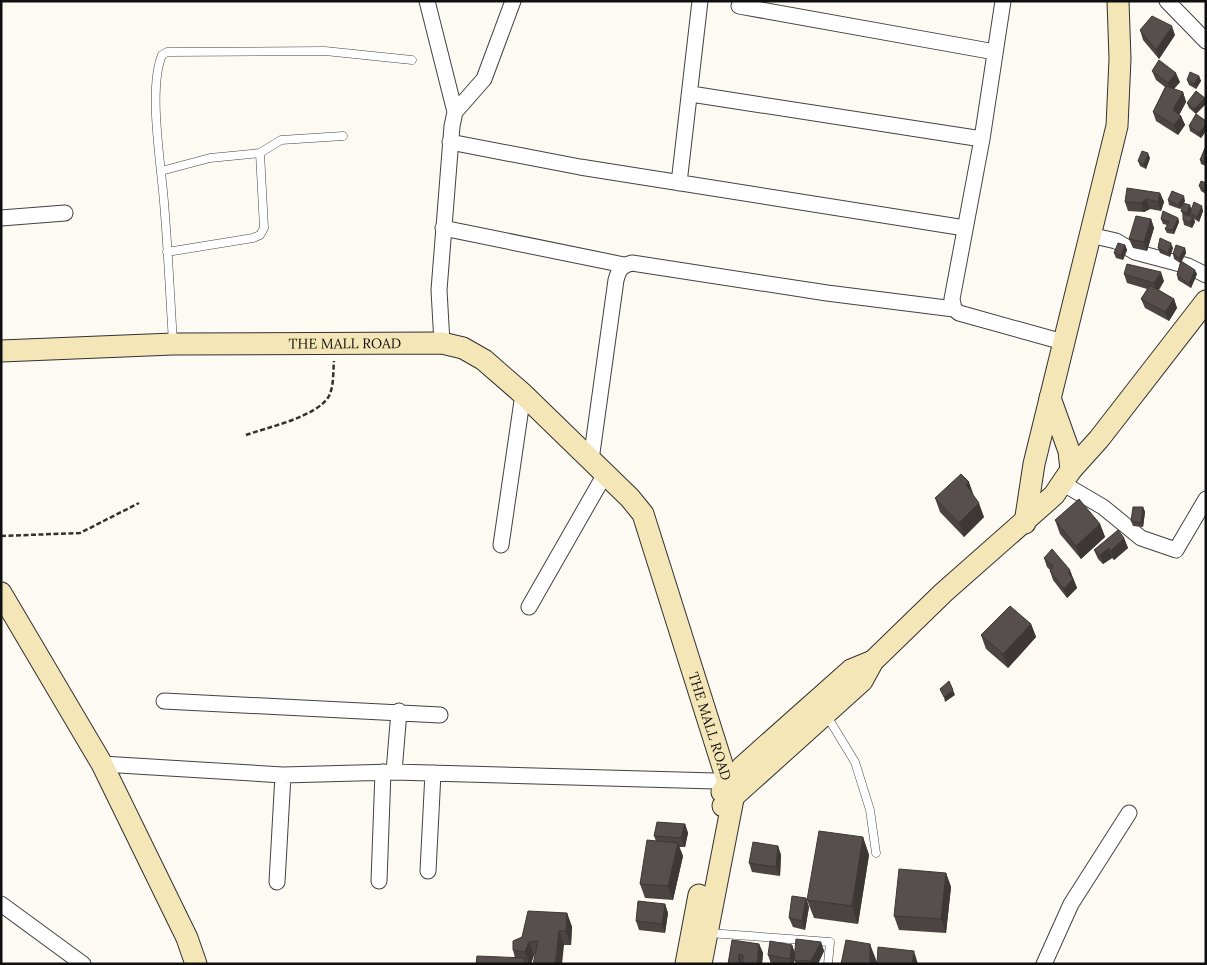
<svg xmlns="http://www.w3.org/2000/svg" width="1207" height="965" font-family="Lora,serif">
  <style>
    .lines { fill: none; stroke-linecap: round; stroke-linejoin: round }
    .lane-casing { stroke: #424242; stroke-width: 9 }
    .street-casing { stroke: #424242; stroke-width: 17 }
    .secondary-casing { stroke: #313131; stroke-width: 23 }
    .path { stroke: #313131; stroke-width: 2.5; stroke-dasharray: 5 2.5; stroke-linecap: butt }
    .lane { stroke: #fff; stroke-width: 8 }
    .street { stroke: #fff; stroke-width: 15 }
    .secondary { stroke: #f5e6b7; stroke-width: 21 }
    .wall { fill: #4b4442 }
    .shaded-wall { fill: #3d3736 }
    .building { fill: #574f4d; stroke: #3d3736 }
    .labels { text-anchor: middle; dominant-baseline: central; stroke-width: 5; stroke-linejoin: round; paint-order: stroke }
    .street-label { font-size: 14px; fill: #0f0f0f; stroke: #fff }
  </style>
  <rect width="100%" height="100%" fill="#fdfaf3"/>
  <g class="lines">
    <g class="lane-casing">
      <path id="lane" d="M161,171L210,158L260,153L281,140L343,136
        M167,252L253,238L260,235L264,228L260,153
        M173,342C170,295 168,249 164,202C161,163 148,89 162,55L167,52L325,51L412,60
        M827,716L855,762L870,810L876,853
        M709,933L830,942L828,964"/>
    </g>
    <g class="street-casing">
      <path id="street" d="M427,1L455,112
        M1003,1L982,139L952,299L954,309L959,313L1063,342
        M1167,1L1206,41
        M739,6L995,52
        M691,94L982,139
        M450,142L580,167L965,228
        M679,183L700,1
        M1,218L65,213
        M443,228L624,265
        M1090,235L1116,241L1135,252L1188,266L1206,275
        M442,343L439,290L452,126L455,112L484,79L513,1
        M591,460L616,280C619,269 621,266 632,263L827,293L954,309
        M1062,483L1103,507L1141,538L1176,550L1206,499
        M501,545L523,394
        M529,607L605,474
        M164,701L440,715
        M102,764L283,775L394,772L715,781
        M394,772L399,711
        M428,871L433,773
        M379,881L383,772
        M277,882L283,775
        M1,904L83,964
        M1044,964L1071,904L1129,813"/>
    </g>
    <g class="secondary-casing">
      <g id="secondary">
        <path id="s1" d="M1,351L173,344L442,343L463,348L484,360L523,394L630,498L643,514L733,799L701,964"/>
        <path d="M1050,398L1069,451L1071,470"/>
        <path d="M1025,523L1034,464L1117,126L1120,59L1118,1"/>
        <path d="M1,593L102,764L187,938L196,964"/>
        <path d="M722,792L742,767L851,670L873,661"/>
        <path d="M723,806L862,681L873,661L943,593L1054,495L1071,470L1099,439L1206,301"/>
        <path d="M686,964L699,895"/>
      </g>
    </g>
    <path class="path" d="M246,435C268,427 317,417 329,396C334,386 333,372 334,361
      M1,536L80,533L139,503"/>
    <use href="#lane" class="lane"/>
    <use href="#street" class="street"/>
    <use href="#secondary" class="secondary"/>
  </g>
  <path class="wall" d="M1140,30L1175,35L1159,59L1143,40Z
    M1152,71L1180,82L1174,89L1183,92L1186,102L1179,115L1181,116L1185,125L1178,135L1156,121L1153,112L1165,87L1156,80Z
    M1199,76L1201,81L1196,89L1189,85L1187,80Z
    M1196,91V114L1206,121V131L1201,138L1190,131L1189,126L1196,114L1189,108L1187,103Z
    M1206,148V166L1201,164L1200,160Z
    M1150,158L1146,169L1140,166L1138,161Z
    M1206,183V194L1201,191L1199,186Z
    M1160,193L1164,202L1161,211L1150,209L1144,212L1128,211L1125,202Z
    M1168,200L1185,201L1184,203L1191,209L1203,211L1199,222L1194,219L1195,222L1192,228L1184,225L1183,220V215L1181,211L1183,205L1180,209L1169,205Z
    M1178,218L1179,222L1174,234L1167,233L1165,229L1167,225L1163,224L1161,219Z
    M1151,219L1154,228L1147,251L1133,248L1129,239Z
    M1125,245L1127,250L1123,260L1116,258L1114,253Z
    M1158,248H1173L1170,257L1160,253Z
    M1185,248L1186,253L1181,261L1197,274L1191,288L1178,280L1177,275L1180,263L1174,259L1173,254Z
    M1124,274L1164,281L1159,290L1174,299L1177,308L1169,321L1145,308L1141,299L1147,289L1127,283Z
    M935,498L984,517L964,537L940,512Z
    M1143,507L1145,512L1143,527L1133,526L1131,521Z
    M1055,520L1100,524L1105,537L1081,559L1060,534Z
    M1124,538L1128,548L1114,560L1112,558L1103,564L1098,559L1094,550Z
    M1044,558L1073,578L1077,588L1067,598L1053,580L1050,571V570L1047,567Z
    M1031,624L1036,637L1008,668L986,649L981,635Z
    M685,824L688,833L685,847H679L683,856L673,900L645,898L640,884L656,841L654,836Z
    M863,837L869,855L858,924L814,918L807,900Z
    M778,846L781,855L780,876L752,872L749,863Z
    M946,873L951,887L946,933L899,930L894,916Z
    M806,898L809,907L805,930L793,927L789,918Z
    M665,904L668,913L665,933L639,930L636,921Z
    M567,913L572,927L571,945H564L534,955L531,964H476L515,958L513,950L522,937Z
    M732,940L759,944L763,953L762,964H743Z
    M821,942L824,951L818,964H796L794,960V964H771L768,955L792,945L795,953Z"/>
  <path class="shaded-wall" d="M1172,26L1175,35L1159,59L1156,50Z
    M1176,73L1180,82L1171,92L1168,83Z
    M1199,76L1201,81L1196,89L1194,84Z
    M1183,92L1186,102L1177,119L1173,110Z
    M1205,98L1206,104L1196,114L1194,109Z
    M1181,116L1185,125L1178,135L1174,125Z
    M1206,124V131L1201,138L1199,133Z
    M1148,153L1150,158L1146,169L1144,165Z
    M1160,193L1164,202L1161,211L1158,202Z
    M1184,196L1185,201L1180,209L1178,205Z
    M1146,199L1150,209L1144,212L1141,203Z
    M1190,205L1192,210L1189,217L1187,213Z
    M1202,206L1203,211L1199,222L1197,217Z
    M1193,217L1195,222L1192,228L1190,223Z
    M1178,218L1179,222L1174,234L1173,230Z
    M1151,219L1154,228L1147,251L1144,242Z
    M1171,243L1173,248L1170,257L1168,253Z
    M1125,245L1127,250L1123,260L1121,255Z
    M1185,248L1186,253L1181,263L1179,258Z
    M1195,270L1197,274L1191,288L1189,284Z
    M1161,272L1164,281L1157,292L1154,283Z
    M1174,299L1177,308L1169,321L1165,312Z
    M969,482L974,496L966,485Z
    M979,503L984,517L964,537L959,523Z
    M1143,507L1145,512L1143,527L1141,523Z
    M1100,524L1105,537L1081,559L1076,546Z
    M1124,538L1128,548L1114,560L1111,551Z
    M1109,548L1112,558L1103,564L1100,555Z
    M1070,570L1077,588L1067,598L1064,589L1068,573Z
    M1031,624L1036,637L1008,668L1003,654Z
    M953,690L955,695L945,702L944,697Z
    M685,824L688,833L685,847L681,838Z
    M863,837L869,855L858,924L852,906Z
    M678,843L683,856L673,900L668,886Z
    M778,846L781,855L780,876L776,867Z
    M946,873L951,887L946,933L941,919Z
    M806,898L809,907L805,930L802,921Z
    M665,904L668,913L665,933L662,924Z
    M567,913L572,927L571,945L566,931Z
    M559,931L564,945L562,964H555Z
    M529,942L534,955L531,964H529L525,952Z
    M821,942L824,951L818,964H812L811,961Z
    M759,944L763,953L762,964H757Z
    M870,944L877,962V964H870Z
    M792,945L795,954L794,964H792L790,959Z
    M914,951L918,964H912Z
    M739,954L743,964H739Z"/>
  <path class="building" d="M1152,16L1172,26L1156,50L1140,30Z
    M1159,60L1176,73L1168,83L1152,71Z
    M1190,72L1199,76L1194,84L1187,80Z
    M1166,86L1183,92L1173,110L1181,116L1174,125L1153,112Z
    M1196,91L1205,98L1194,109L1187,103Z
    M1196,114L1206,121V124L1199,133L1189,126Z
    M1205,148H1206V162L1200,160Z
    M1142,151L1148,153L1144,165L1138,161Z
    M1201,181L1206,183V191L1199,186Z
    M1127,188L1160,193L1158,202L1146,199L1141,203L1125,202Z
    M1172,191L1184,196L1178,205L1168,200Z
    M1194,202L1202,206L1197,217L1190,213Z
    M1183,203L1190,205L1187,213L1181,211Z
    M1163,211L1178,218L1173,230L1165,229L1169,222L1161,219Z
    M1183,214L1193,217L1190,223L1183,220Z
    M1136,216L1151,219L1144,242L1129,239Z
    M1160,238L1171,243L1168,253L1158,248Z
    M1118,243L1125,245L1121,255L1114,253Z
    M1176,245L1185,248L1179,258L1173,254Z
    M1181,261L1195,270L1189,284L1177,275Z
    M1127,264L1161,272L1154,283L1124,274Z
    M1150,285L1174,299L1165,312L1141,299Z
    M961,474L969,482L966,485L979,503L959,523L935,498Z
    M1079,499L1100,524L1076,546L1055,520Z
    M1133,507H1143L1141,523L1131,521Z
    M1118,530L1124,538L1111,551L1109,548L1100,555L1094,550Z
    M1052,549L1070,570L1068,573L1073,579L1064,589L1050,571L1053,566L1044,558Z
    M1010,606L1031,624L1003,654L981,635Z
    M949,681L953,690L944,697L940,689Z
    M657,822L685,824L681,838L654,836Z
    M819,831L863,837L852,906L807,900Z
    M647,840L678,843L668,886L640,884Z
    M753,842L778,846L776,867L749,863Z
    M899,869L946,873L941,919L894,916Z
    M792,896L806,898L802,921L789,918Z
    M638,901L665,904L662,924L636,921Z
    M528,911L567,913L566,931H559L555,964H533L538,941L529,942L525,952L513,950V941L522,937Z
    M796,939L821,942L811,961L794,960Z
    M732,940L759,944L757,964L743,963V955L739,954V964H728Z
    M846,940L870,944V964H841Z
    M770,941L792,945L790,959L768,955Z
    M878,947L914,951L912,964H877Z
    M477,956L525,958L524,964H476Z"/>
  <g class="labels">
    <g class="street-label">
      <text stroke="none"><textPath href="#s1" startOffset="344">THE MALL ROAD</textPath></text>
      <text stroke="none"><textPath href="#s1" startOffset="931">THE MALL ROAD</textPath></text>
    </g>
  </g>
  <rect width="1207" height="965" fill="none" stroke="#0f0f0f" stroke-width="5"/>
</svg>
